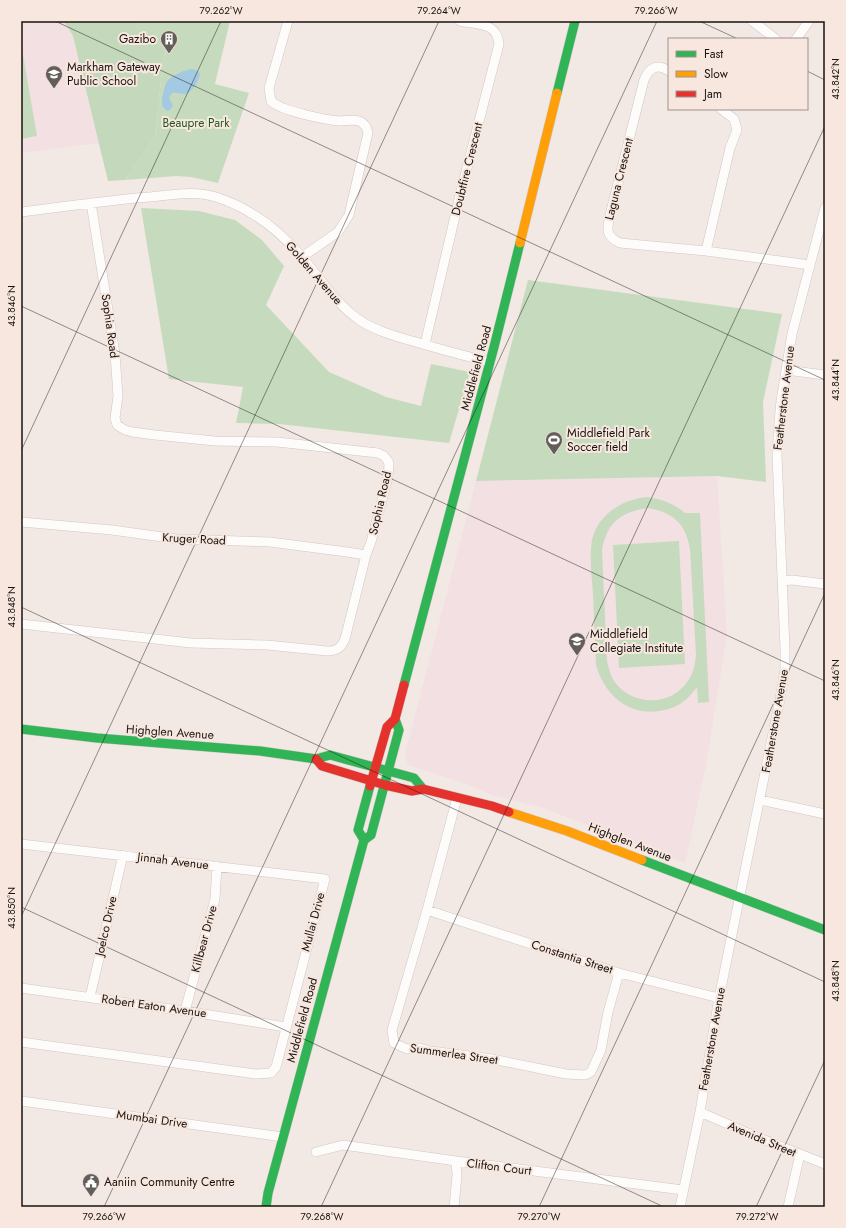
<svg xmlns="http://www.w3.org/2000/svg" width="846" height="1228" font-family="Jost,sans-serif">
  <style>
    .education { fill: #f2e0e3 }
    .green { fill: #c6dbbe; fill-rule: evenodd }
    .forest { fill: #c4d8bb }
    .water { fill: #a4c9e3 }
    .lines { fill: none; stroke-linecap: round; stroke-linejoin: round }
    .street-casing { stroke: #cec7c4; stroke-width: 10 }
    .fast-casing { stroke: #cec7c4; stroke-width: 10 }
    .slow-casing { stroke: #cec7c4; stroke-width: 10 }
    .jam-casing { stroke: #cec7c4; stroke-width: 10 }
    .street { stroke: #fdfcfb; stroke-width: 9 }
    .fast { stroke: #30b455; stroke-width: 9 }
    .slow { stroke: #ff9f0a; stroke-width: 9 }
    .jam { stroke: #e5322d; stroke-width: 9 }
    .ticks { fill: none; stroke: #181310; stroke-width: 1; stroke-opacity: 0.45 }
    .labels { text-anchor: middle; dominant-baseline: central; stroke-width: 4; stroke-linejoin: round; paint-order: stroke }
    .poi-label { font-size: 12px; fill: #181310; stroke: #f8e7de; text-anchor: start }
    .park-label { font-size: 12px; fill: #1e5a1d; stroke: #f8e7de }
    .street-label { font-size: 12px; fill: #181310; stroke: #f8e7de }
    .neatline { fill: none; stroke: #181310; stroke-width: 1.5 }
    .ticks-label { font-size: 10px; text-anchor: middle; fill: #181310 }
  </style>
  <rect width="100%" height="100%" fill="#f2e9e4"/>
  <path class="education" d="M21,21H64L73,36L99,143L21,153Z
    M717,476L727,635L706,765L685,863L543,808L492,795L461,782L408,765L405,754L476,481Z"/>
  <path class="green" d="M133,21H230L215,84L249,93L218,183L191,177L176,176L125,180L155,137L163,60L166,51L137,32Z
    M21,43L37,136L21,139Z
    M141,208L199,211L235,220L262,240L284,266L266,305L329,372L386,397L421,406L431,364L470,372L449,443L279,424L236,423L243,387L169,379Z
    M528,280L782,314L763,402L766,482L717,476L476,481Z
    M646,497C662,499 673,503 685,513H700L709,702L698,703L697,687C692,693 687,700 680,704C673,708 666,710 659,711C628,716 604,694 596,665C595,641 594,618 593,595C592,577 589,557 592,540C598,514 622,500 646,497ZM648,508C673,512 686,524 690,549L696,655C695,663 694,672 689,679C673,707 632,707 614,681C610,675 609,668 607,661L602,550C607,523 620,512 648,508Z
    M679,541L685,664L619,668L613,545Z"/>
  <path class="forest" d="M64,21H133L138,32L166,50L163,60L155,137L125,180L108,181L73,36Z"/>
  <path class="water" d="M191,69L196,70L200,74C199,81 192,93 185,94C181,94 176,92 172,93L169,98L173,105L171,109L168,111C166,110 164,109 163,107C160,103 165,83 168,80C173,75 185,70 191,69Z"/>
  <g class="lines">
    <g class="street-casing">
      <path id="street" d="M288,21L269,88L271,101C281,111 326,120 340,121C346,121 353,119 359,121C364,123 367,127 368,133L349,215L338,232L302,257
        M752,21L776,39
        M796,39L809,21
        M669,71C657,63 649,68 644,80L610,215C607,229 605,236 620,243L706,251L810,265
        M21,212C64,207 107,200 150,197C172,195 194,190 216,197C250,208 279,230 302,257C321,279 334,302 358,319C378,333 403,338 426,345C447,351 469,357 490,362
        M706,251L730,148L737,130L734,119L721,109
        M425,344L460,195L499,44C497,22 478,25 460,21
        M786,370L825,375
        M21,522L112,530L177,539L270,542L347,552L366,555
        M783,581L792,580L825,584
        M21,624L191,643L267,645L327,651C337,651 341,648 345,639L366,555L371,542L388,477L389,464L388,461L384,456L378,453L277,442L215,441L155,435L132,432L125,430L117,425L115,418L118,396L115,354L91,203
        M457,798L427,910L392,1030L394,1043L407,1049L419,1048L431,1051L492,1059L566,1074L585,1075L591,1072L601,1050L608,1012L619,973
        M760,800L825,814
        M21,844L325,879L276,1067L271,1073L256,1074L21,1042
        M427,910L619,973L719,998
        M21,988L185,1011L286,1027
        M90,997L123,855
        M185,1011L215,899L217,866
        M21,1101L283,1137
        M700,1112L757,1137L825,1164
        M316,1152L343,1145L456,1161L683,1190
        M454,1207L457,1175L456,1161
        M680,1207L700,1112L719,998L780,699L785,669V649L777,455L779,422L781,401L792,334L825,208
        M788,1207L800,1154"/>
    </g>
    <g class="fast-casing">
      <path id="fast" d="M557,93L575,21
        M404,685L494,347L520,243
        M21,729L97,738L260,751L316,759L330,755L414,778L423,789
        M364,840L371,835L399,730L395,719
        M642,860L825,930
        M266,1207L268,1193L364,840L358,830L370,786"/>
    </g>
    <g class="slow-casing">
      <path id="slow" d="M520,243L557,93
        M509,812L567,831L642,860"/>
    </g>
    <g class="jam-casing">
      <path id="jam" d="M316,759L322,766L385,785L412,791L423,789L492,806L509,812
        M370,786L387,727L395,719L404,685"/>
    </g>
    <use href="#street" class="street"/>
    <use href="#fast" class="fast"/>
    <use href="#slow" class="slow"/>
    <use href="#jam" class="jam"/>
  </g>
  <path class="ticks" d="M55,21L825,380M699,21L738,39M807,71L825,80M21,306L825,681M21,451L221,21M21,607L825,982M21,907L664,1207M21,917L439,21M104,1207L657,21M321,1207L825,126M539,1207L825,593M756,1207L825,1060"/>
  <defs>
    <g id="building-pin" transform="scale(0.9)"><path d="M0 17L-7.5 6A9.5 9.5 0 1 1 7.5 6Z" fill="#645e5a" stroke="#f8e7de"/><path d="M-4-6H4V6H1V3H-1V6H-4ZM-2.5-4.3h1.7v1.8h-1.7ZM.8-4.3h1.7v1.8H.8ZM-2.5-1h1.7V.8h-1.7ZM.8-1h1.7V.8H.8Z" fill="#fff"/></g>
    <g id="school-pin" transform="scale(0.9)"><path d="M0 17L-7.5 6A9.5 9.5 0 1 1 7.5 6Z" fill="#645e5a" stroke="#f8e7de"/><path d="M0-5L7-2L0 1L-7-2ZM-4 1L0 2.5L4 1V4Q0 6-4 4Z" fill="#fff"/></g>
    <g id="stadium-pin" transform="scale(0.9)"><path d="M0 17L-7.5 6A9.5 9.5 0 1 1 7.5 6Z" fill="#645e5a" stroke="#f8e7de"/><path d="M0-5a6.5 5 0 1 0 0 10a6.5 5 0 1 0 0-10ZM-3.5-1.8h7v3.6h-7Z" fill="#fff"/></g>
    <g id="civic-pin" transform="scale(0.9)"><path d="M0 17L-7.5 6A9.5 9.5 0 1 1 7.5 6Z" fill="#645e5a" stroke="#f8e7de"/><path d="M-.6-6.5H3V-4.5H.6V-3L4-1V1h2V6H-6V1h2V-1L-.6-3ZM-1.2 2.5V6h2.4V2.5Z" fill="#fff"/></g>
  </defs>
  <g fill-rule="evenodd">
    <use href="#building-pin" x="169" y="39"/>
    <use href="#school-pin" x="54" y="74"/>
    <use href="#stadium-pin" x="554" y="440"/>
    <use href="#school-pin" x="577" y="641"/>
    <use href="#civic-pin" x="91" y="1182"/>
  </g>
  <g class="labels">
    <g class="poi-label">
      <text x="156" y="39" text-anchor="end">Gazibo</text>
      <text x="67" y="67">Markham Gateway<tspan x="67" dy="14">Public School</tspan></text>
      <text x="567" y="433">Middlefield Park<tspan x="567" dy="14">Soccer field</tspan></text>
      <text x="590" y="634">Middlefield<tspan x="590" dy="14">Collegiate Institute</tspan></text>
      <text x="104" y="1182">Aaniin Community Centre</text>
    </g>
    <g class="park-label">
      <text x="196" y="123">Beaupre Park</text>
    </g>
    <g class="street-label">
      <text transform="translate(467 169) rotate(-76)">Doubtfire Crescent</text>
      <text transform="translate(619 179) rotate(-76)">Laguna Crescent</text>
      <text transform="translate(314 273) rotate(49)">Golden Avenue</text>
      <text transform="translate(110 326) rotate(82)">Sophia Road</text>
      <text transform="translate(476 368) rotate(-75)">Middlefield Road</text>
      <text transform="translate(784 398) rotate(-83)">Featherstone Avenue</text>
      <text transform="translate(380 503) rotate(-77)">Sophia Road</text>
      <text transform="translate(194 539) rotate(3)">Kruger Road</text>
      <text transform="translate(775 721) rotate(-80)">Featherstone Avenue</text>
      <text transform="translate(170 732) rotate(4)">Highglen Avenue</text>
      <text transform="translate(630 842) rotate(21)">Highglen Avenue</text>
      <text transform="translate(173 861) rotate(7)">Jinnah Avenue</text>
      <text transform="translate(313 922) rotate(-75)">Mullai Drive</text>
      <text transform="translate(106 926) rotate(-77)">Joelco Drive</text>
      <text transform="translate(204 939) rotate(-75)">Killbear Drive</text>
      <text transform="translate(572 957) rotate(18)">Constantia Street</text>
      <text transform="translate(154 1006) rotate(8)">Robert Eaton Avenue</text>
      <text transform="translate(302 1020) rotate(-75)">Middlefield Road</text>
      <text transform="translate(712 1039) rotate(-80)">Featherstone Avenue</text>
      <text transform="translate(454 1054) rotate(8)">Summerlea Street</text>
      <text transform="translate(152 1119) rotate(8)">Mumbai Drive</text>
      <text transform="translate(762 1139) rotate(23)">Avenida Street</text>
      <text transform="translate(499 1167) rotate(7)">Clifton Court</text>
    </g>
  </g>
  <rect width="846" height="1228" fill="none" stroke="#f8e7de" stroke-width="44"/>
  <rect x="668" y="38" width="140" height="72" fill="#f8e7de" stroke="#9e928c"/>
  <rect x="676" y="51" width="20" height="6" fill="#30b455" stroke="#9e928c"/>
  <text x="704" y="58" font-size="12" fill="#181310">Fast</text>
  <rect x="676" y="71" width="20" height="6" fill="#ff9f0a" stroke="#9e928c"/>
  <text x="704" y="78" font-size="12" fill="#181310">Slow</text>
  <rect x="676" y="91" width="20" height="6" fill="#e5322d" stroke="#9e928c"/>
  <text x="704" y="98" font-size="12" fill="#181310">Jam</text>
  <rect x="22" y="22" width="802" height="1184" class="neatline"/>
  <g class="ticks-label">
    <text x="221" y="14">79.262°W</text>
    <text x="439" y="14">79.264°W</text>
    <text x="656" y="14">79.266°W</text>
    <text transform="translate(835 79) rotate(-90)" y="4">43.842°N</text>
    <text transform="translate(11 306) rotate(-90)" y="4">43.846°N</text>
    <text transform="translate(835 380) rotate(-90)" y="4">43.844°N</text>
    <text transform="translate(11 607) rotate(-90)" y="4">43.848°N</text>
    <text transform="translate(835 680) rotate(-90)" y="4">43.846°N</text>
    <text transform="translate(11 908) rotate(-90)" y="4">43.850°N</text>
    <text transform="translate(835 981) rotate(-90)" y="4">43.848°N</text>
    <text x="104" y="1220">79.266°W</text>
    <text x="322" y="1220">79.268°W</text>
    <text x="539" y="1220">79.270°W</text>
    <text x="757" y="1220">79.272°W</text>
  </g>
</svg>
